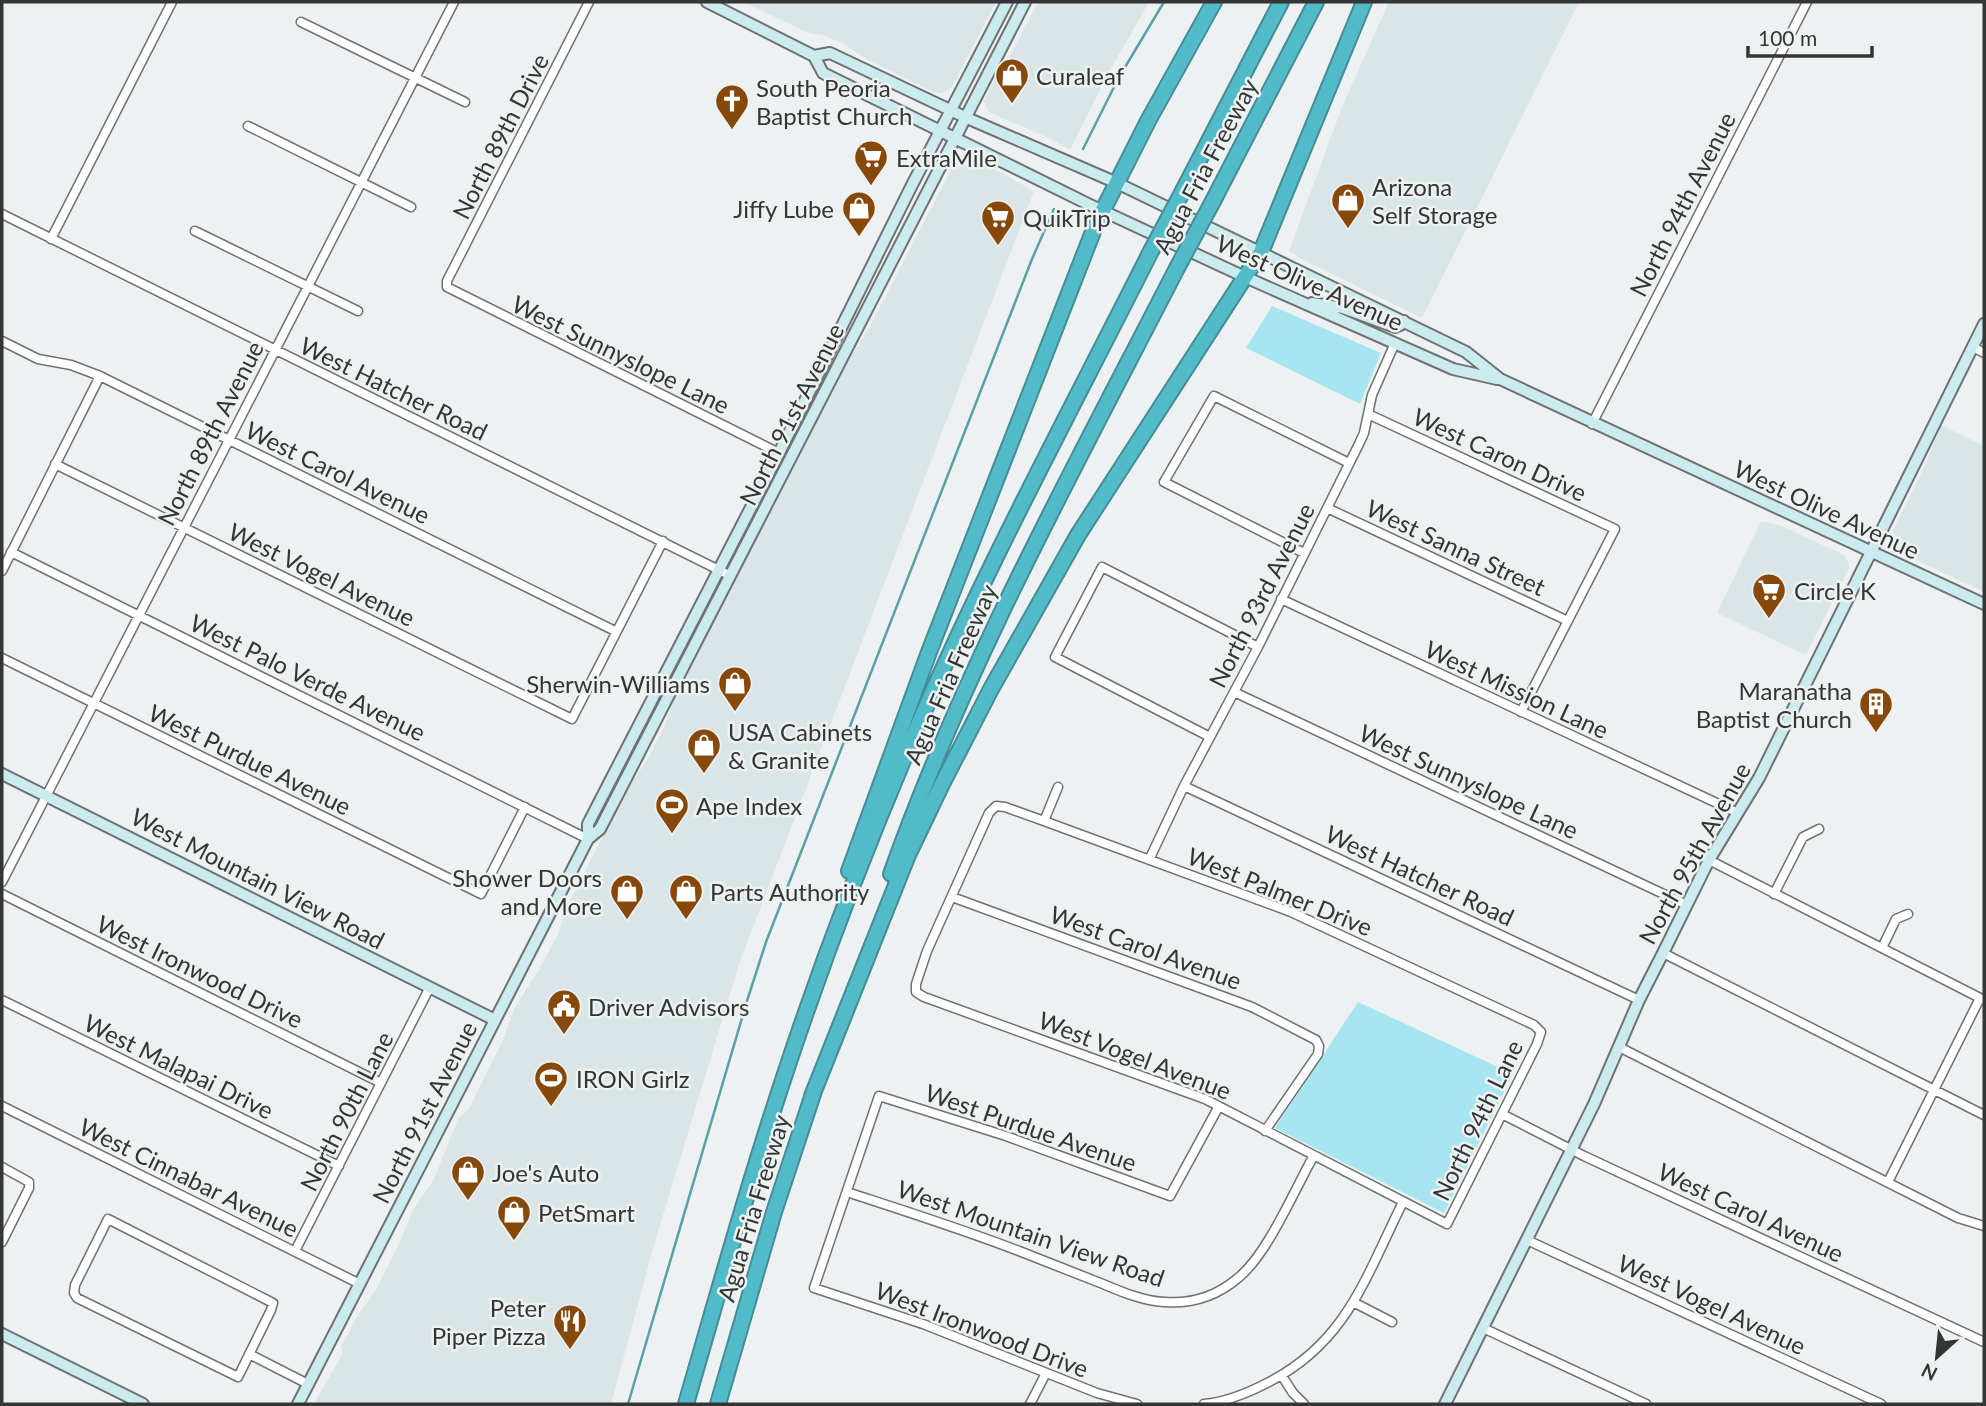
<svg xmlns="http://www.w3.org/2000/svg" width="1986" height="1406" font-family="Lato,sans-serif">
  <style>
    .built { fill: #d9e5e7 }
    .green { fill: #a7e6f0 }
    .lines { fill: none; stroke-linecap: round; stroke-linejoin: round }
    .stream { stroke: #58a0aa; stroke-width: 2.5 }
    .street-casing { stroke: #6f7273; stroke-width: 11 }
    .secondary-casing { stroke: #6f7273; stroke-width: 14 }
    .highway-casing { stroke: #478c96; stroke-width: 18 }
    .street { stroke: #fff; stroke-width: 8 }
    .secondary { stroke: #cbebef; stroke-width: 10 }
    .highway { stroke: #51bbca; stroke-width: 14 }
    .highway-bridge-casing { stroke: #478c96; stroke-width: 18; stroke-linecap: butt }
    .highway-bridge { stroke: #51bbca; stroke-width: 14 }
    .labels { text-anchor: middle; dominant-baseline: central; stroke-width: 5; stroke-linejoin: round; paint-order: stroke }
    .poi-label { font-size: 24px; fill: #343535; stroke: #edf1f1; text-anchor: start }
    .street-label { font-size: 24px; fill: #343535; stroke: #edf1f1 }
  </style>
  <rect width="100%" height="100%" fill="#edf1f1"/>
  <path class="built" d="M743,2H996L953,85L950,89L942,93L933,92L866,59L844,44L823,35L809,33Z
    M1038,2H1149L1105,79L1070,150L1053,140L989,112L984,101L998,73L1011,54Z
    M1389,2H1579L1422,318L1299,258L1289,251L1342,107Z
    M968,154L1034,191L739,964L654,1245L611,1404H314L342,1355V1345L356,1318L375,1291L399,1244L413,1210L434,1179L454,1129L459,1118L469,1109L503,1040L514,1009L540,968L558,934L569,902L627,790L649,757L665,725L676,693L846,365L870,326L955,162L960,156Z
    M1941,425L1984,446V592L1895,550L1890,541L1892,533L1926,463Z
    M1761,521L1782,526L1844,555L1848,562L1849,568L1806,655L1717,613Z"/>
  <path class="green" d="M1272,306L1381,353L1360,404L1246,348Z
    M1358,1002L1513,1074L1444,1213L1275,1128Z"/>
  <g class="lines">
    <path class="stream" d="M1083,149L1118,79L1164,2
      M628,1404L747,1001L766,942L1032,259L1054,209"/>
    <g class="street-casing">
      <path id="street" d="M589,2L447,281V287L779,453
        M301,22L465,102
        M248,126L411,207
        M2,214L731,576
        M195,231L358,311
        M51,239L172,2
        M2,341L38,359L71,365L100,376L615,631
        M1973,347L1984,353
        M1368,414L1615,529L1521,712
        M1592,424L1807,2
        M55,464L572,719L663,541
        M1327,508L1568,621
        M11,552L588,839
        M1304,553L1164,482L1214,396L1349,463
        M2,571L100,376
        M1281,599L1738,813
        M2,658L481,894L525,807
        M1234,692L1687,905
        M1210,737L1055,657L1102,567L1258,647
        M1184,786L1639,1000
        M996,806L1005,807L1044,821L1291,912L1534,1025L1541,1032L1537,1044L1447,1224L1205,1099L924,997L916,992V984L927,951L989,813Z
        M1044,821L1058,787
        M1149,860L1184,786L1258,647L1359,444L1364,433L1372,395L1395,343
        M1709,860L1984,1000
        M2,882L454,2
        M2,894L381,1083
        M1774,894L1803,837L1819,829
        M952,897L1252,1007L1316,1040L1319,1046L1318,1054L1265,1131
        M1882,948L1896,919L1908,914
        M1663,953L1984,1115
        M2,1000L339,1166
        M1619,1047L1958,1218L1984,1226
        M2,1106L360,1284
        M1502,1114L1584,1156L1984,1342
        M2,1167L29,1182V1188L2,1242
        M1888,1182L1980,998
        M847,1192C905,1211 962,1229 1019,1251C1047,1262 1075,1273 1103,1284C1122,1292 1143,1301 1164,1302C1191,1304 1217,1296 1238,1278C1267,1255 1294,1191 1313,1157
        M108,1219L273,1303L271,1310L238,1377L77,1298L74,1293L75,1285Z
        M1527,1240L1881,1404
        M295,1251L430,987
        M1353,1302L1392,1322
        M1483,1328L1646,1404
        M249,1354L308,1384
        M1282,1376L1293,1393L1304,1404
        M1030,1404L1046,1373
        M1137,1404L1097,1393L923,1324L814,1288L879,1096L1006,1136L1170,1196L1219,1106
        M1204,1404C1227,1402 1248,1393 1269,1382C1347,1342 1366,1276 1403,1202"/>
    </g>
    <g class="secondary-casing">
      <path id="secondary" d="M707,2L814,56L823,73L1088,204L1245,277L1453,369L1497,379
        M814,56L830,53L967,118L1117,183L1466,352L1500,379L1984,604
        M1312,303L1343,308L1395,327L1400,325L1404,321
        M2,774L495,1020
        M588,839V824L779,453L912,185L1007,2
        M2,1334L143,1404
        M298,1404L588,839L600,829L1025,2
        M1445,1404L1594,1104L1639,1000L1663,953L1709,860L1759,778L1984,324"/>
    </g>
    <g class="highway-casing">
      <path id="highway" d="M1184,189L1281,2
        M1212,203L1316,2
        M849,871L929,652L1096,224L1148,121L1214,2
        M891,874C966,663 1075,467 1177,268
        M812,1096L908,855L941,786L991,689L1078,535L1261,252L1364,2
        M686,1404C719,1290 751,1175 789,1062C827,948 871,834 919,723C988,563 1072,408 1151,251
        M718,1404L774,1212L815,1088"/>
    </g>
    <use href="#street" class="street"/>
    <use href="#secondary" class="secondary"/>
    <use href="#highway" class="highway"/>
    <g class="highway-bridge-casing">
      <path id="highway-bridge" d="M1151,251L1184,189
        M1177,268L1212,203"/>
    </g>
    <use href="#highway-bridge" class="highway-bridge"/>
  </g>
  <defs>
    <g id="shop-pin" transform="scale(1.75)"><path d="M0 17L-7.5 6A9.5 9.5 0 1 1 7.5 6Z" fill="#87490b" stroke="#edf1f1"/><path d="M-5-2.5h2.3a2.7 3.5 0 0 1 5.4 0H5L5.5 6h-11ZM-1.5-2.5h3a1.5 2.3 0 0 0-3 0Z" fill="#fff"/></g>
    <g id="church-pin" transform="scale(1.75)"><path d="M0 17L-7.5 6A9.5 9.5 0 1 1 7.5 6Z" fill="#87490b" stroke="#edf1f1"/><path d="M-1.2-6h2.4v3.5h3.3v2.4h-3.3V6h-2.4V-.1h-3.3v-2.4h3.3Z" fill="#fff"/></g>
    <g id="supermarket-pin" transform="scale(1.75)"><path d="M0 17L-7.5 6A9.5 9.5 0 1 1 7.5 6Z" fill="#87490b" stroke="#edf1f1"/><path d="M-6-5.5h2.5l.6 2H6L4.5 2H-2.5L-4.4-4H-6ZM-1.5 3.2a1.3 1.3 0 1 0 .1 0ZM3 3.2a1.3 1.3 0 1 0 .1 0Z" fill="#fff"/></g>
    <g id="building-pin" transform="scale(1.75)"><path d="M0 17L-7.5 6A9.5 9.5 0 1 1 7.5 6Z" fill="#87490b" stroke="#edf1f1"/><path d="M-4-6H4V6H1V3H-1V6H-4ZM-2.5-4.3h1.7v1.8h-1.7ZM.8-4.3h1.7v1.8H.8ZM-2.5-1h1.7V.8h-1.7ZM.8-1h1.7V.8H.8Z" fill="#fff"/></g>
    <g id="stadium-pin" transform="scale(1.75)"><path d="M0 17L-7.5 6A9.5 9.5 0 1 1 7.5 6Z" fill="#87490b" stroke="#edf1f1"/><path d="M0-5a6.5 5 0 1 0 0 10a6.5 5 0 1 0 0-10ZM-3.5-1.8h7v3.6h-7Z" fill="#fff"/></g>
    <g id="civic-pin" transform="scale(1.75)"><path d="M0 17L-7.5 6A9.5 9.5 0 1 1 7.5 6Z" fill="#87490b" stroke="#edf1f1"/><path d="M-.6-6.5H3V-4.5H.6V-3L4-1V1h2V6H-6V1h2V-1L-.6-3ZM-1.2 2.5V6h2.4V2.5Z" fill="#fff"/></g>
    <g id="restaurant-pin" transform="scale(1.75)"><path d="M0 17L-7.5 6A9.5 9.5 0 1 1 7.5 6Z" fill="#87490b" stroke="#edf1f1"/><path d="M-5-6h1v4h1v-4h1v4h1v-4h1v5L-1.5 .5V6h-2V.5L-5-1ZM5-6V6H3V1.5H1.5Q1.5-4 5-6Z" fill="#fff"/></g>
  </defs>
  <g fill-rule="evenodd">
    <use href="#shop-pin" x="1012" y="75"/>
    <use href="#church-pin" x="732" y="101"/>
    <use href="#supermarket-pin" x="871" y="157"/>
    <use href="#shop-pin" x="1348" y="200"/>
    <use href="#shop-pin" x="859" y="208"/>
    <use href="#supermarket-pin" x="998" y="217"/>
    <use href="#supermarket-pin" x="1769" y="590"/>
    <use href="#shop-pin" x="735" y="683"/>
    <use href="#building-pin" x="1876" y="704"/>
    <use href="#shop-pin" x="704" y="745"/>
    <use href="#stadium-pin" x="672" y="805"/>
    <use href="#shop-pin" x="627" y="891"/>
    <use href="#shop-pin" x="686" y="891"/>
    <use href="#civic-pin" x="564" y="1006"/>
    <use href="#stadium-pin" x="551" y="1078"/>
    <use href="#shop-pin" x="468" y="1172"/>
    <use href="#shop-pin" x="514" y="1212"/>
    <use href="#restaurant-pin" x="570" y="1321"/>
  </g>
  <g class="labels">
    <g class="poi-label">
      <text x="1036" y="75">Curaleaf</text>
      <text x="756" y="87">South Peoria<tspan x="756" dy="28">Baptist Church</tspan></text>
      <text x="896" y="157">ExtraMile</text>
      <text x="1372" y="186">Arizona<tspan x="1372" dy="28">Self Storage</tspan></text>
      <text x="834" y="208" text-anchor="end">Jiffy Lube</text>
      <text x="1023" y="217">QuikTrip</text>
      <text x="1794" y="590">Circle K</text>
      <text x="710" y="683" text-anchor="end">Sherwin-Williams</text>
      <text x="1852" y="690" text-anchor="end">Maranatha<tspan x="1852" dy="28">Baptist Church</tspan></text>
      <text x="728" y="731">USA Cabinets<tspan x="728" dy="28">&amp; Granite</tspan></text>
      <text x="696" y="805">Ape Index</text>
      <text x="602" y="877" text-anchor="end">Shower Doors<tspan x="602" dy="28">and More</tspan></text>
      <text x="710" y="891">Parts Authority</text>
      <text x="588" y="1006">Driver Advisors</text>
      <text x="576" y="1078">IRON Girlz</text>
      <text x="492" y="1172">Joe's Auto</text>
      <text x="538" y="1212">PetSmart</text>
      <text x="546" y="1307" text-anchor="end">Peter<tspan x="546" dy="28">Piper Pizza</tspan></text>
    </g>
    <g class="street-label">
      <text transform="translate(500 136) rotate(-63)">North 89th Drive</text>
      <text transform="translate(1205 166) rotate(-62)">Agua Fria Freeway</text>
      <text transform="translate(1682 204) rotate(-63)">North 94th Avenue</text>
      <text transform="translate(1310 282) rotate(24)">West Olive Avenue</text>
      <text transform="translate(621 354) rotate(26)">West Sunnyslope Lane</text>
      <text transform="translate(394 388) rotate(26)">West Hatcher Road</text>
      <text transform="translate(791 414) rotate(-63)">North 91st Avenue</text>
      <text transform="translate(210 433) rotate(-63)">North 89th Avenue</text>
      <text transform="translate(1500 454) rotate(25)">West Caron Drive</text>
      <text transform="translate(338 472) rotate(26)">West Carol Avenue</text>
      <text transform="translate(1827 509) rotate(25)">West Olive Avenue</text>
      <text transform="translate(1456 547) rotate(25)">West Sanna Street</text>
      <text transform="translate(322 574) rotate(26)">West Vogel Avenue</text>
      <text transform="translate(1261 595) rotate(-63)">North 93rd Avenue</text>
      <text transform="translate(950 674) rotate(-66)">Agua Fria Freeway</text>
      <text transform="translate(308 677) rotate(26)">West Palo Verde Avenue</text>
      <text transform="translate(1517 689) rotate(25)">West Mission Lane</text>
      <text transform="translate(250 759) rotate(26)">West Purdue Avenue</text>
      <text transform="translate(1469 781) rotate(25)">West Sunnyslope Lane</text>
      <text transform="translate(1694 853) rotate(-61)">North 95th Avenue</text>
      <text transform="translate(1420 875) rotate(25)">West Hatcher Road</text>
      <text transform="translate(258 878) rotate(27)">West Mountain View Road</text>
      <text transform="translate(1280 891) rotate(22)">West Palmer Drive</text>
      <text transform="translate(1146 947) rotate(20)">West Carol Avenue</text>
      <text transform="translate(200 971) rotate(26)">West Ironwood Drive</text>
      <text transform="translate(1135 1055) rotate(21)">West Vogel Avenue</text>
      <text transform="translate(179 1066) rotate(26)">West Malapai Drive</text>
      <text transform="translate(346 1111) rotate(-63)">North 90th Lane</text>
      <text transform="translate(424 1112) rotate(-63)">North 91st Avenue</text>
      <text transform="translate(1477 1120) rotate(-64)">North 94th Lane</text>
      <text transform="translate(1031 1127) rotate(19)">West Purdue Avenue</text>
      <text transform="translate(189 1177) rotate(26)">West Cinnabar Avenue</text>
      <text transform="translate(753 1208) rotate(-73)">Agua Fria Freeway</text>
      <text transform="translate(1751 1212) rotate(25)">West Carol Avenue</text>
      <text transform="translate(1031 1233) rotate(19)">West Mountain View Road</text>
      <text transform="translate(1712 1304) rotate(25)">West Vogel Avenue</text>
      <text transform="translate(982 1329) rotate(21)">West Ironwood Drive</text>
    </g>
  </g>
  <rect width="1986" height="1406" fill="none" stroke="#343535" stroke-width="7"/>
  <g transform="translate(1937 1357) rotate(207)" stroke="#edf1f1" stroke-width="5" paint-order="stroke">
  <path d="M0-5L12 26L0 18L-12 26Z" fill="#343535"/>
  <text y="-10" font-size="19" font-weight="bold" text-anchor="middle" fill="#343535">N</text>
  </g>
  <path d="M1748 46v10h124v-10" fill="none" stroke="#343535" stroke-width="3.5"/>
  <text x="1758" y="46" font-size="21" fill="#343535" stroke="#edf1f1" stroke-width="5" paint-order="stroke">100 m</text>
</svg>
